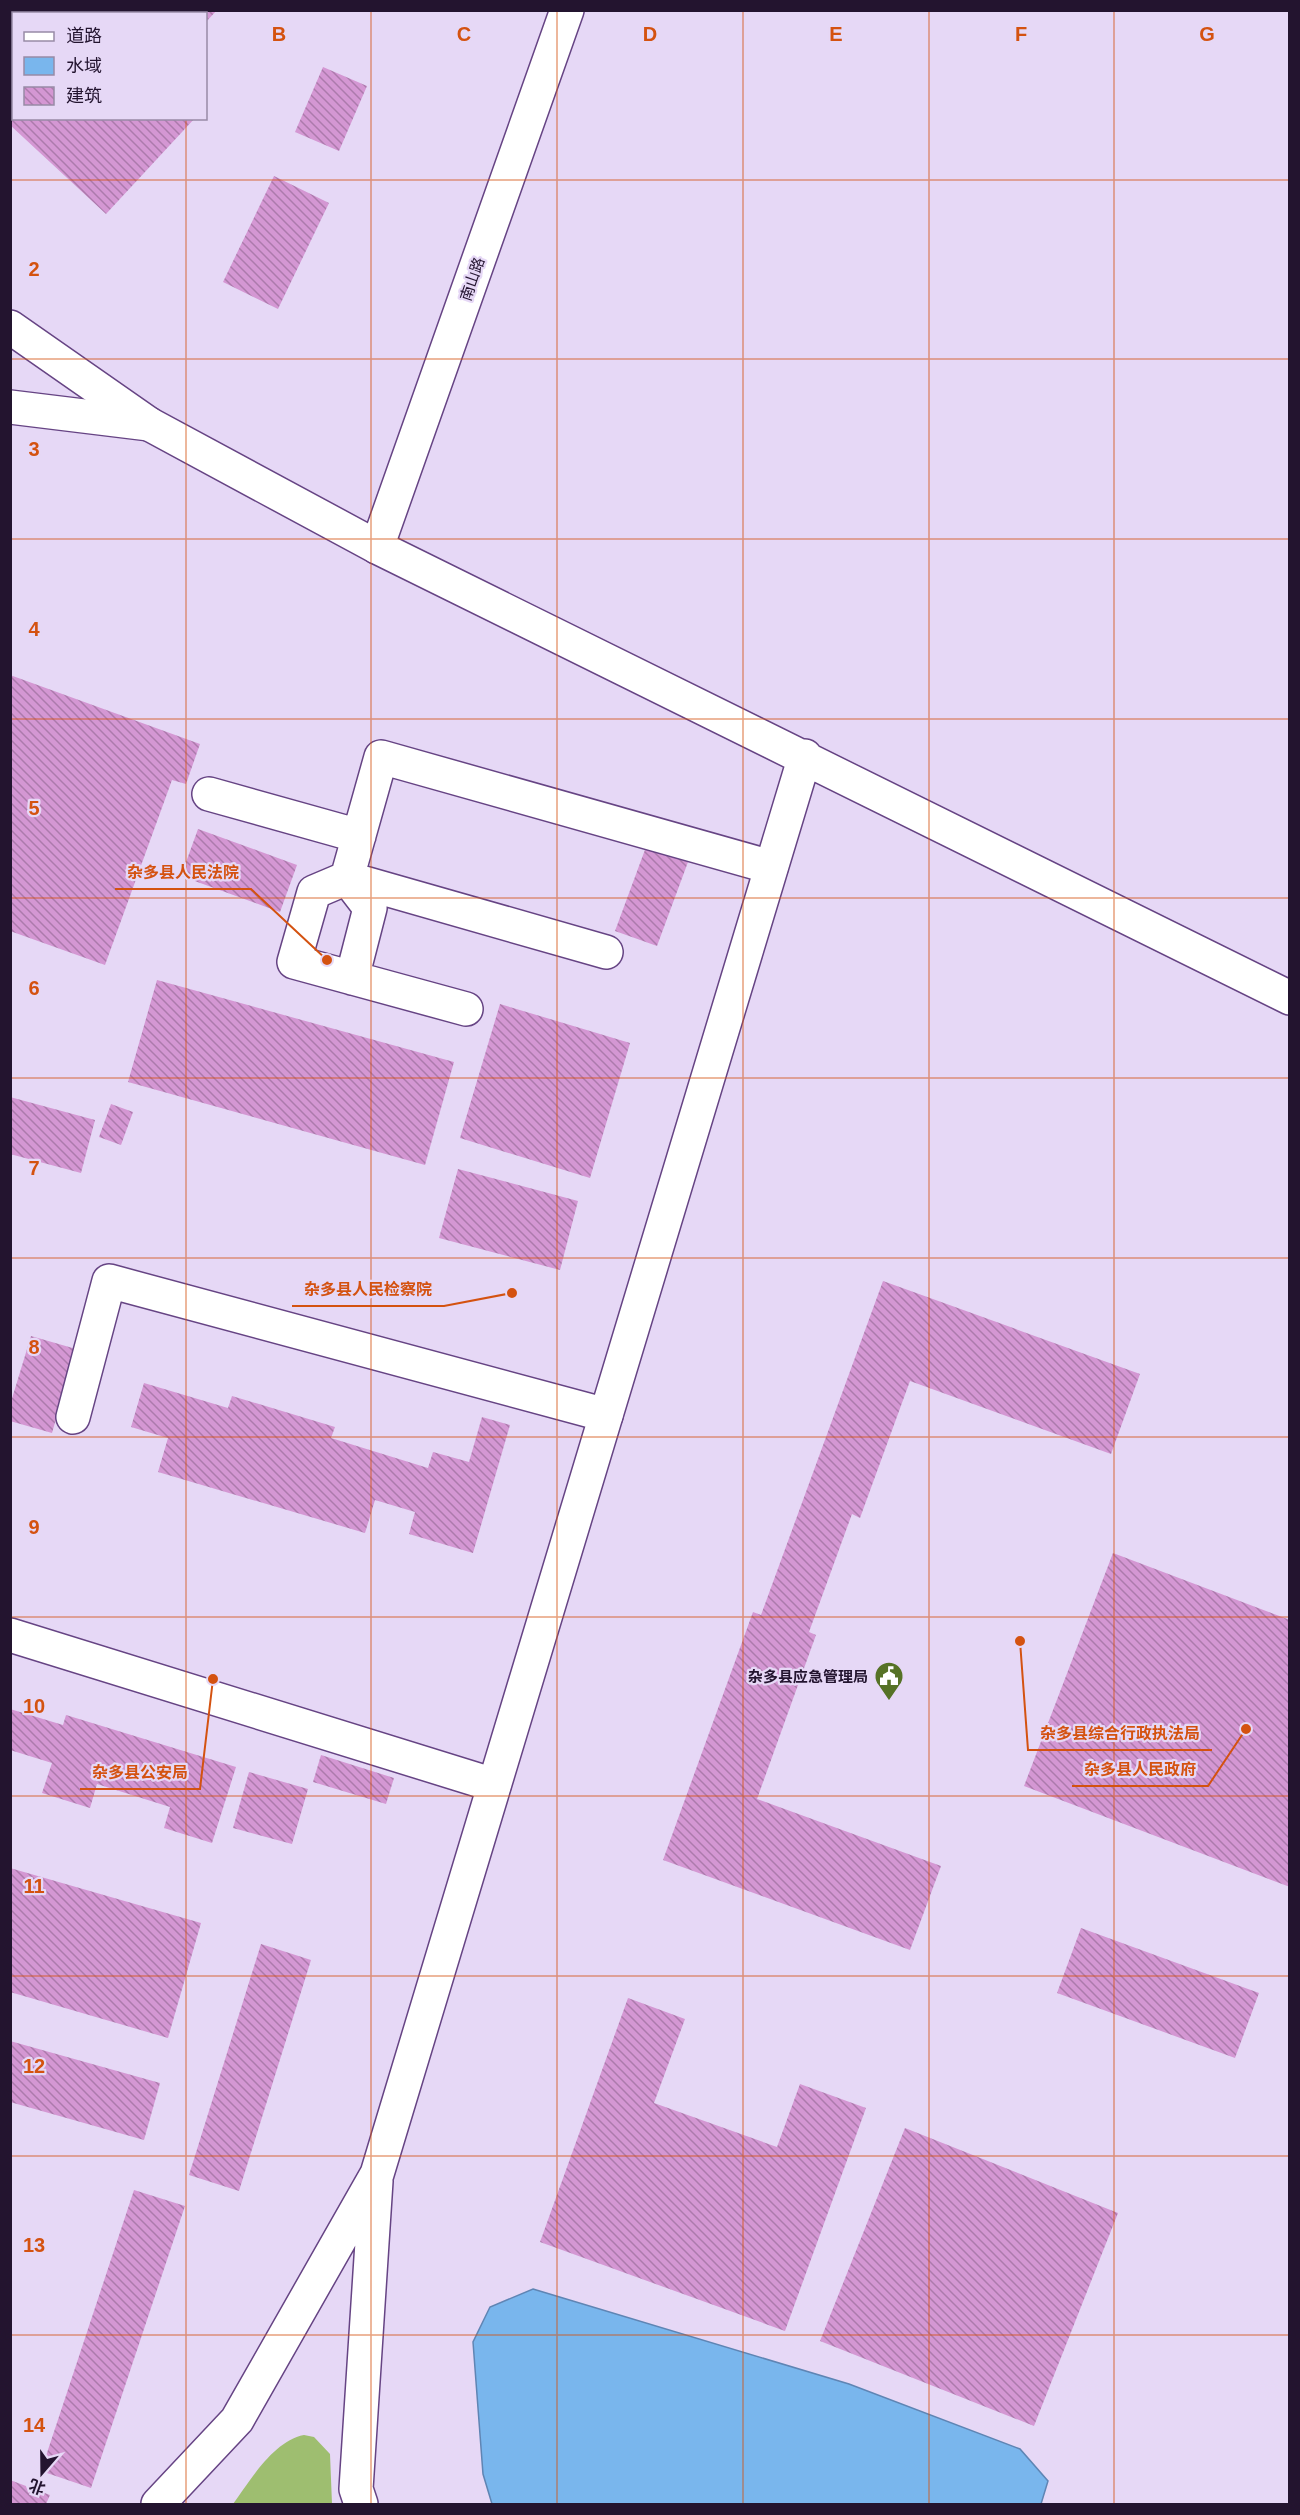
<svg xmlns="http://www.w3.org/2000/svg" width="1300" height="2515" font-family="Helvetica,'Noto Sans SC',sans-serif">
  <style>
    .grass { fill: #9ebe70 }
    .water { fill: #79b6ed; stroke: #5f85b4; stroke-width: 1.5 }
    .building { fill: url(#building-back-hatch) }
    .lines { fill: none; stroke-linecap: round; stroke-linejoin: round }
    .minor-casing { stroke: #664484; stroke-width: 36 }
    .major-casing { stroke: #664484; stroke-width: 36 }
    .minor { stroke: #fff; stroke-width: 33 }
    .major { stroke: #fff; stroke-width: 33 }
    .grid { fill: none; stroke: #d45210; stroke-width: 1.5; stroke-opacity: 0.55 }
    .labels { text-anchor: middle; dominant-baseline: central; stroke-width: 4.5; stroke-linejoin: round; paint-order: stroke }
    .street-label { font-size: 15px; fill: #23142f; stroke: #e6d8f6 }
    .poi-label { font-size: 15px; font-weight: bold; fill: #23142f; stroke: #e6d8f6; text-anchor: end }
    .grid-label { font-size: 20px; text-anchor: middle; font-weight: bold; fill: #d45210; stroke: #e6d8f6; stroke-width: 4.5; stroke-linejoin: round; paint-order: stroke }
    .leader { fill: none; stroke: #d45210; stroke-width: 2 }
    .callout-dot { fill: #d45210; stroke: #e6d8f6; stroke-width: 2 }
    .callout-label { font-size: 16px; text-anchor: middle; font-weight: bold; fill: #d45210; stroke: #e6d8f6; stroke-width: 4.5; stroke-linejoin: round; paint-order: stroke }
  </style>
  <defs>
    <pattern id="building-back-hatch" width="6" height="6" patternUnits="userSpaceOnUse" patternTransform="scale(1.5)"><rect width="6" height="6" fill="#d497d3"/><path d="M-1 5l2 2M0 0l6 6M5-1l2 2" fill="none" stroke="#ac7aac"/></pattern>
  </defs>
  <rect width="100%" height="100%" fill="#e6d8f6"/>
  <path class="grass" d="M304,2435L314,2437L330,2454L332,2504H233C250,2481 273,2441 304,2435Z"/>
  <path class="water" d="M533,2289L849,2384L1020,2449L1048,2481L1041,2504H492L483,2474L473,2342L490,2307Z"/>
  <path class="building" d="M10,10H89L92,14H14V118H195L106,214L10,125Z
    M103,10H217L206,22V14H106Z
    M323,67L367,86L339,151L295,132Z
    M274,176L329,203L278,309L223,282Z
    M10,675L200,744L186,784L172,780L105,965L10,931Z
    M198,829L297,865L280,912L181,876Z
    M646,847L688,862L657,946L615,931Z
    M157,980L454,1062L425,1165L128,1082Z
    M500,1004L630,1043L590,1178L460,1138Z
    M10,1097L95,1120L81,1173L10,1154Z
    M111,1104L133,1112L121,1145L99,1137Z
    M458,1169L578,1201L560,1270L439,1238Z
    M883,1281L1140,1374L1111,1454L910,1381L860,1518L852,1514L809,1632L816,1635L757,1799L941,1866L910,1950L663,1860L753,1612L761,1615Z
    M31,1336L76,1349L52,1433L10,1421V1405Z
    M144,1383L228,1408L232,1396L335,1427L331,1438L428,1468L433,1452L469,1462L482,1417L510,1425L473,1553L409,1534L415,1512L375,1500L365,1533L158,1472L168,1438L131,1427Z
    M1113,1553L1290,1620V1887L1024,1786Z
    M10,1709L63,1725L66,1715L236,1767L212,1843L164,1828L170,1807L97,1784L90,1808L42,1793L52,1763L10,1750Z
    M321,1755L394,1778L386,1804L313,1782Z
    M249,1772L308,1789L292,1844L233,1828Z
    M10,1868L201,1923L168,2038L10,1992Z
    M1081,1928L1259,1993L1235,2058L1057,1993Z
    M261,1944L311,1960L239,2191L189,2175Z
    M628,1998L685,2019L654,2103L777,2147L800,2084L866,2108L785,2331L540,2242Z
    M10,2041L160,2083L144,2140L10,2102Z
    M905,2128L1118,2213L1034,2426L820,2341Z
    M134,2190L185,2206L91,2488L41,2471Z
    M10,2480L50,2495L46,2504H10Z"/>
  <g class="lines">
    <g class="minor-casing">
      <path id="minor" d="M10,407L149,424
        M377,547L567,10
        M209,794L359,836
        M352,978L370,908L347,878L606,952
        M466,1009L294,962L314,892L347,878L381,757L771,867
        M73,1417L109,1281L606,1415
        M10,1635L494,1785"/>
    </g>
    <g class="major-casing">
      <path id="major" d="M10,327L149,424L377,547L1290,998
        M158,2504L237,2420L377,2174L805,756
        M361,2504L356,2489L376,2181"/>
    </g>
    <use href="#minor" class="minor"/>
    <use href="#major" class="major"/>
  </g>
  <path class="grid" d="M186,10V14M371,10V2504M557,10V2504M743,10V2504M929,10V2504M1114,10V2504M186,118V2504M10,180H1290M10,359H1290M10,539H1290M10,719H1290M10,898H1290M10,1078H1290M10,1258H1290M10,1437H1290M10,1617H1290M10,1796H1290M10,1976H1290M10,2156H1290M10,2335H1290"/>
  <defs>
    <g id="civic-pin" transform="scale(1.5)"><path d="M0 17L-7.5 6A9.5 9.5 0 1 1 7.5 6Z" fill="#567226" stroke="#e6d8f6"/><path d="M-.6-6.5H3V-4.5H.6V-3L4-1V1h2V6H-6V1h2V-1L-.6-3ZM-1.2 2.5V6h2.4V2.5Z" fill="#fff"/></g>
  </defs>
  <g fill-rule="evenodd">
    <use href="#civic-pin" x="889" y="1676"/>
  </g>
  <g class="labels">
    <g class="street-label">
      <text transform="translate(472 279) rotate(-71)">南山路</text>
    </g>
    <g class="poi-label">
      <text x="868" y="1676">杂多县应急管理局</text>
    </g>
  </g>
  <g class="grid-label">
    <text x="279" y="41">B</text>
    <text x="464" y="41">C</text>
    <text x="650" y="41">D</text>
    <text x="836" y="41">E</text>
    <text x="1021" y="41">F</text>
    <text x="1207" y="41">G</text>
    <text x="34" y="276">2</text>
    <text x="34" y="456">3</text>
    <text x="34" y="636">4</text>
    <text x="34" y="815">5</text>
    <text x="34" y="995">6</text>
    <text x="34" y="1175">7</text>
    <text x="34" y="1354">8</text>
    <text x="34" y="1534">9</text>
    <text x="34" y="1713">10</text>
    <text x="34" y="1893">11</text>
    <text x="34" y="2073">12</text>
    <text x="34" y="2252">13</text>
    <text x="34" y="2432">14</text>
  </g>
  <path class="leader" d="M327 960L251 889H115M512 1293L444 1306H292M1020 1641L1028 1750H1212M1246 1729L1208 1786H1072M213 1679L200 1789H80"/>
  <g class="callout-dot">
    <circle cx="327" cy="960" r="6"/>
    <circle cx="512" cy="1293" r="6"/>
    <circle cx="1020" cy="1641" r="6"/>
    <circle cx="1246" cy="1729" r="6"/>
    <circle cx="213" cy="1679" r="6"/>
  </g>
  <g class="callout-label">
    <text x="183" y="878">杂多县人民法院</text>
    <text x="368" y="1295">杂多县人民检察院</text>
    <text x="1120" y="1739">杂多县综合行政执法局</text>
    <text x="1140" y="1775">杂多县人民政府</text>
    <text x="140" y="1778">杂多县公安局</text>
  </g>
  <rect width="1300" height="2515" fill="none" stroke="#23142f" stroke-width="24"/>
  <rect x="12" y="12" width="195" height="108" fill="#e6d8f6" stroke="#988aa6" stroke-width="1.5"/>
  <rect x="24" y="32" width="30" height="9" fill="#ffffff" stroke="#988aa6" stroke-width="1.5"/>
  <text x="66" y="42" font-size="18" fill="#23142f">道路</text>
  <rect x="24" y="57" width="30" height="18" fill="#79b6ed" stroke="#988aa6" stroke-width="1.5"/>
  <text x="66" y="72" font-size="18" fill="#23142f">水域</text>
  <rect x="24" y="87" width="30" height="18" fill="url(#building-back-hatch)" stroke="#988aa6" stroke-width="1.5"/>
  <text x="66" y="102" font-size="18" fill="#23142f">建筑</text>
  <g transform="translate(42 2473) rotate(200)" stroke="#e6d8f6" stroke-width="4.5" paint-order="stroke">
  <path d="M0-4.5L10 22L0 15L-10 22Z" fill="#23142f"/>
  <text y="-9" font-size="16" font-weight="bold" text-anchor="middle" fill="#23142f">北</text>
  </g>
</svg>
